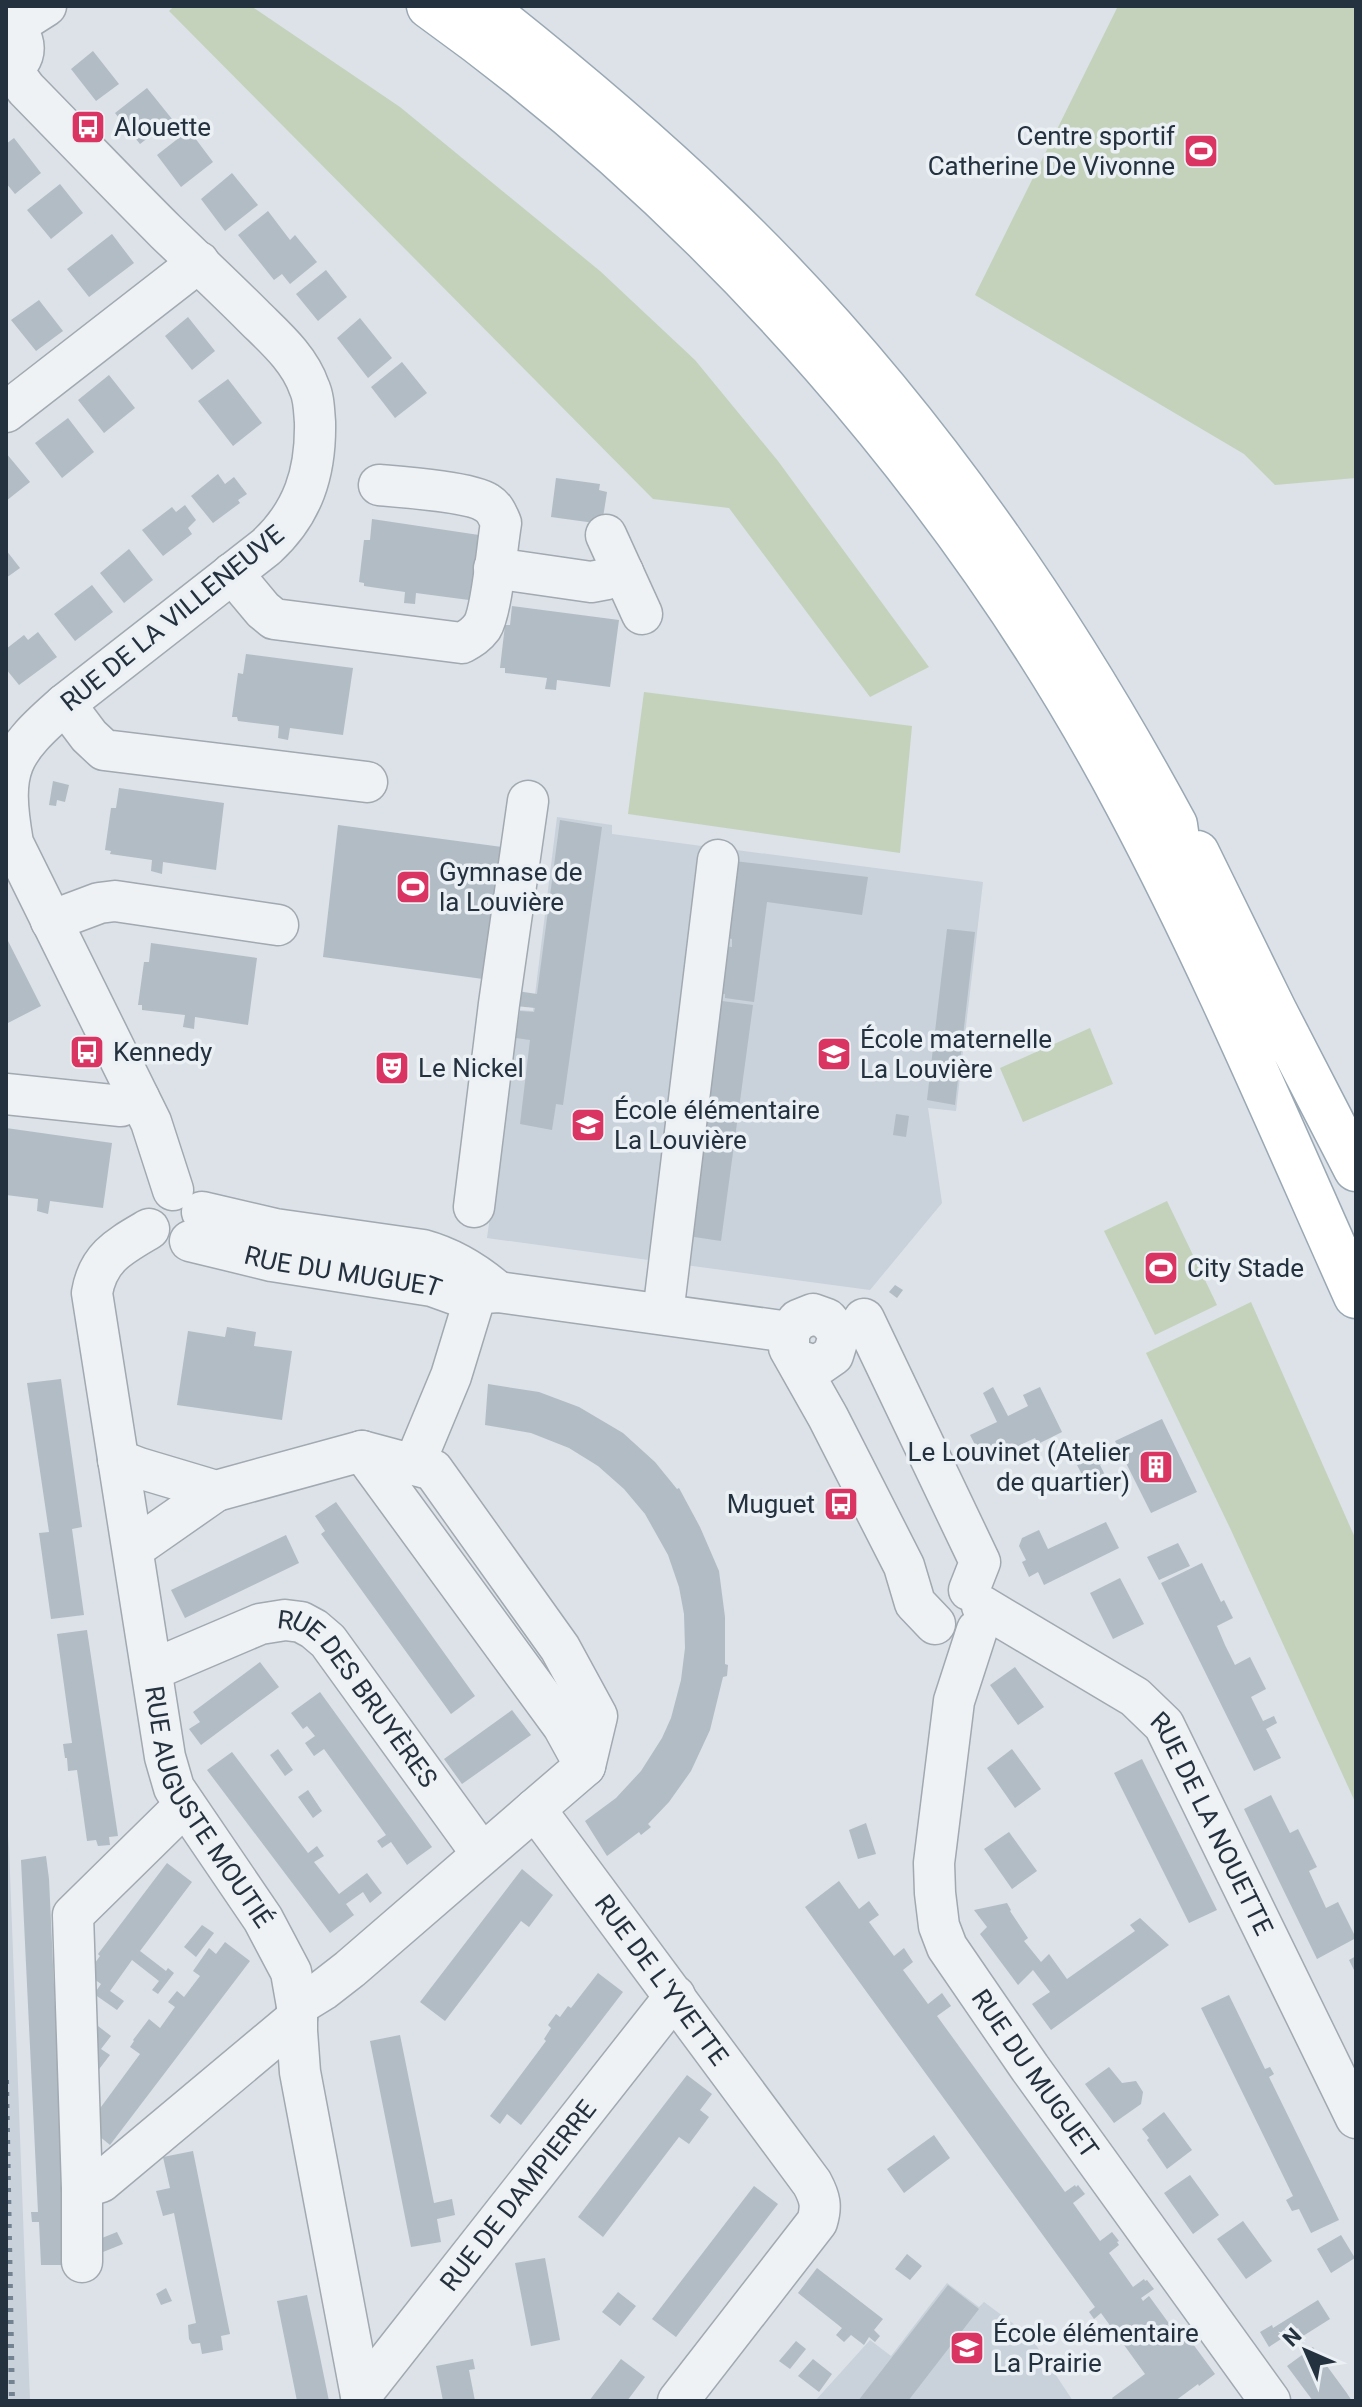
<svg xmlns="http://www.w3.org/2000/svg" width="1362" height="2407" font-family="Roboto,sans-serif">
  <style>
    .built { fill: #c9d1da }
    .green { fill: #c4d2bc }
    .building { fill: #b2bcc5 }
    .lines { fill: none; stroke-linecap: round; stroke-linejoin: round }
    .minor-casing { stroke: #a1a9b1; stroke-width: 43 }
    .major-casing { stroke: #9aa8b4; stroke-width: 47 }
    .minor { stroke: #eff2f5; stroke-width: 40 }
    .major { stroke: #fff; stroke-width: 44 }
    .rail { stroke: #748392; stroke-width: 6; stroke-dasharray: 4 8; stroke-linecap: butt }
    .labels { text-anchor: middle; dominant-baseline: central; stroke-width: 7; stroke-linejoin: round; paint-order: stroke }
    .poi-label { font-size: 26px; fill: #24313f; stroke: #ebf0f5; text-anchor: start }
    .street-label { font-size: 26px; fill: #24313f; stroke: #ebf0f5 }
  </style>
  <rect width="100%" height="100%" fill="#dce2e7"/>
  <path class="built" d="M557,817L612,825V834L709,847L656,1261L487,1238L519,1010L533,1011Z
    M736,850L983,882L956,1111L928,1108L942,1203L870,1290L678,1264Z
    M6,1813L9,1847L30,2401H6Z
    M947,2283L979,2307L984,2302L1030,2336L1073,2401H815L870,2340L891,2356Z"/>
  <path class="green" d="M174,6H251L400,107L600,271L695,360L778,461L929,667L870,697L729,508L653,499L169,11Z
    M1118,6H1356V478L1275,485L1244,454L975,295Z
    M644,692L912,726L900,853L628,814Z
    M1090,1028L1113,1084L1023,1122L1000,1068Z
    M1167,1201L1217,1305L1155,1335L1104,1231Z
    M1251,1302L1356,1540V1804L1230,1528L1146,1353Z"/>
  <path class="building" d="M93,51L119,84L96,101L71,69Z
    M147,88L172,119L140,144L115,113Z
    M189,130L213,162L181,187L157,155Z
    M14,138L41,173L15,194L6,183V144Z
    M232,173L258,205L225,231L201,199Z
    M60,184L83,213L51,239L27,210Z
    M268,211L290,240L295,235L317,262L290,284L282,274L274,280L238,235Z
    M112,234L134,263L89,297L67,269Z
    M326,270L347,297L318,321L296,294Z
    M39,300L63,331L36,351L11,320Z
    M188,317L215,351L192,370L165,336Z
    M360,318L392,358L368,378L337,338Z
    M402,362L427,393L395,418L371,387Z
    M109,375L135,408L104,433L78,400Z
    M228,379L262,423L233,446L198,401Z
    M68,418L94,452L62,478L35,443Z
    M6,453L30,482L6,501Z
    M218,474L225,484L234,477L247,494L238,500L240,503L213,523L191,496Z
    M556,478L600,484L599,490L607,492L602,524L551,517Z
    M185,505L196,520L188,528L192,534L163,556L142,530L172,507L176,512Z
    M372,519L479,535L469,600L416,593L415,604L404,603L405,592L364,586V583L359,582L364,540H370Z
    M129,549L153,580L124,603L100,573Z
    M6,550L20,568L6,578Z
    M92,585L113,612L75,641L54,614Z
    M512,606L619,620L610,687L557,680L556,690L545,689L547,678L505,673V668H500L505,625H510Z
    M38,632L57,657L19,685L6,669V649L24,635L28,640Z
    M246,654L353,668L343,735L290,728L288,740L278,738L279,726L238,721L237,717H232L238,673L243,674Z
    M53,781L69,785L65,802L57,800L56,806L49,805Z
    M119,788L224,803L216,870L163,862L162,874L151,871L152,860L110,854L111,851L105,850L111,808H116Z
    M560,820L602,827L563,1105L556,1104L552,1130L520,1124L530,1040L516,1038L520,1011L534,1012L535,1008L516,1006L517,991L537,994Z
    M338,825L502,847L483,979L323,957Z
    M734,861L868,877L862,915L767,902L754,1002L725,998V994L716,993L722,946L732,947V939L723,937Z
    M947,929L975,932L955,1105L927,1100Z
    M6,937L41,1006L6,1024Z
    M151,943L257,958L248,1025L195,1017L194,1029L183,1027L185,1015L142,1010V1005H138L144,962H149Z
    M714,1000L753,1005L721,1241L681,1235Z
    M896,1114L909,1116L906,1137L893,1135Z
    M6,1128L112,1143L103,1208L50,1201L48,1214L37,1211L38,1199L6,1195Z
    M895,1285L903,1290L897,1298L889,1292Z
    M227,1327L256,1332L254,1346L292,1351L282,1420L177,1405L188,1331L225,1337Z
    M61,1379L82,1527L72,1529L84,1615L51,1619L39,1533L49,1532L27,1383Z
    M488,1384L539,1392L579,1407L623,1433L655,1462L677,1489L679,1488L700,1527L719,1571L725,1617V1664L728,1665L727,1676L723,1677L710,1730L691,1771L669,1802L648,1824L651,1827L641,1835L639,1832L607,1856L585,1821L616,1798L641,1771L662,1738L671,1718L681,1680L685,1648L684,1614L679,1587L668,1555L645,1514L624,1489L598,1466L569,1448L531,1433L485,1425Z
    M993,1387L1008,1416L1028,1406L1023,1395L1040,1387L1062,1432L1038,1444L1035,1438L984,1462L970,1435L997,1422L983,1393Z
    M1162,1419L1197,1492L1151,1513L1115,1441Z
    M1099,1453L1104,1462L1100,1465L1110,1485L1092,1494L1077,1465Z
    M336,1502L475,1696L451,1714L321,1534L325,1531L315,1516Z
    M1106,1522L1119,1548L1044,1585L1038,1572L1029,1577L1022,1562L1026,1560L1019,1546L1022,1538L1039,1530L1048,1549Z
    M286,1535L299,1563L185,1618L171,1590Z
    M1178,1543L1190,1566L1159,1580L1147,1557Z
    M1202,1563L1221,1602L1224,1600L1233,1618L1217,1626L1225,1645L1235,1665L1250,1657L1266,1689L1251,1697L1263,1721L1274,1716L1277,1723L1266,1729L1281,1758L1254,1771L1161,1583Z
    M1120,1578L1144,1624L1113,1639L1090,1593Z
    M87,1630L118,1836L109,1837L110,1845L98,1846L96,1840L87,1841L77,1770L68,1771L67,1758H65L63,1744L72,1743L57,1634Z
    M260,1662L279,1687L201,1745L189,1729L200,1722L193,1712Z
    M1015,1667L1044,1707L1018,1725L990,1685Z
    M320,1692L432,1847L407,1865L391,1842L382,1848L377,1841L386,1835L324,1749L314,1756L305,1743L315,1736L307,1726L303,1729L291,1713Z
    M512,1710L531,1735L462,1784L444,1759Z
    M278,1749L293,1770L285,1776L270,1755Z
    M1012,1749L1041,1789L1015,1808L987,1768Z
    M232,1752L308,1853L317,1846L324,1856L314,1862L339,1894L367,1873L382,1893L370,1903L363,1892L346,1904L354,1915L330,1933L207,1770Z
    M1142,1759L1217,1910L1189,1923L1114,1773Z
    M308,1790L322,1811L313,1818L298,1797Z
    M1271,1795L1290,1833L1298,1829L1317,1867L1309,1871L1326,1908L1338,1902L1356,1938L1317,1959L1244,1809Z
    M866,1823L876,1854L858,1859L849,1830Z
    M1009,1832L1037,1871L1012,1889L984,1849Z
    M46,1856L49,1879L67,2265H41L39,2222H32L31,2212H38L21,1860Z
    M167,1863L192,1882L140,1951L166,1971L168,1968L174,1973L158,1994L152,1990L159,1981L132,1960L110,1991L124,2001L117,2010L94,1994L101,1984L87,1974L100,1956L98,1954Z
    M522,1869L553,1895L529,1927L521,1921L445,2021L420,2002Z
    M839,1881L859,1909L869,1901L879,1915L869,1922L894,1956L904,1948L913,1962L903,1970L928,2004L942,1993L951,2006L937,2016L1065,2192L1075,2185L1076,2187L1078,2185L1085,2194L1073,2203L1100,2241L1112,2232L1119,2241L1117,2242L1119,2245L1109,2253L1133,2287L1144,2279L1145,2281L1147,2280L1154,2289L1141,2298L1143,2301L1149,2296L1173,2329L1167,2333L1171,2338L1182,2329L1215,2374L1199,2386L1198,2384L1175,2401H1114L1112,2398L1145,2374L1101,2313L1094,2319L1089,2312L1095,2307L805,1907Z
    M1007,1903L1011,1910L1010,1911L1028,1938L1024,1941L1041,1962L1049,1954L1067,1979L1135,1931L1130,1925L1140,1918L1169,1945L1051,2030L1032,2004L1050,1992L1033,1970L1018,1985L980,1934L987,1927L974,1910Z
    M202,1925L214,1933L196,1957L184,1947Z
    M225,1942L250,1961L110,2145L87,2126L140,2054L130,2047L134,2041L133,2040L149,2019L160,2028L175,2007L168,2002L177,1991L184,1997L200,1976L193,1971L209,1948L216,1954Z
    M1356,1956V1974L1349,1960Z
    M598,1973L623,1992L521,2125L507,2114L500,2124L490,2116L546,2041L544,2039L551,2028L548,2025L556,2014L560,2017L568,2006L571,2008Z
    M1229,1995L1265,2069L1270,2067L1274,2074L1269,2077L1339,2220L1311,2233L1299,2209L1292,2211L1286,2200L1293,2196L1201,2008Z
    M81,2013L111,2036L101,2049L110,2055L93,2077Z
    M400,2035L434,2203L452,2199L455,2215L437,2219L441,2242L411,2247L370,2041Z
    M1109,2067L1122,2083L1136,2081L1143,2092L1141,2104L1114,2123L1085,2084Z
    M687,2075L712,2094L700,2110L709,2117L689,2144L679,2137L603,2237L578,2217Z
    M1164,2112L1192,2150L1167,2169L1147,2140L1149,2138L1142,2129Z
    M934,2135L950,2158L904,2193L887,2169Z
    M193,2151L230,2334L221,2336L223,2350L202,2354L200,2343L192,2344L189,2339L188,2325L196,2323L174,2213L163,2216L156,2191L170,2188L163,2157Z
    M1190,2175L1219,2215L1193,2234L1164,2193Z
    M754,2186L778,2204L676,2337L652,2319Z
    M1243,2221L1272,2261L1246,2279L1217,2239Z
    M117,2232L123,2244L93,2256L92,2242Z
    M1341,2235L1355,2258L1331,2273L1317,2249Z
    M907,2254L922,2266L910,2280L895,2269Z
    M545,2258L560,2340L531,2346L515,2263Z
    M817,2268L883,2319L874,2330L880,2336L875,2342L869,2337L864,2345L851,2335L844,2342L836,2335L842,2328L798,2293Z
    M948,2285L979,2309L908,2401H858Z
    M166,2288L172,2301L161,2305L156,2294Z
    M618,2292L636,2306L620,2326L602,2312Z
    M307,2295L319,2352L329,2401H297L277,2301Z
    M1318,2300L1330,2319L1303,2336L1298,2328L1269,2347L1260,2332L1272,2325L1273,2328Z
    M796,2341L806,2349L790,2369L779,2361Z
    M1313,2347L1346,2392L1352,2401H1313L1287,2366Z
    M473,2359L475,2369L469,2370L475,2401H443L436,2366Z
    M621,2359L645,2377L627,2401H589Z
    M813,2359L832,2374L819,2392L798,2376Z"/>
  <g class="lines">
    <g class="minor-casing">
      <g id="minor">
        <path d="M6,24C29,35 30,61 6,72"/>
        <path d="M13,27L46,6"/>
        <path d="M12,70L26,89C72,136 119,185 166,232C195,260 224,287 253,316C274,337 299,358 309,387C314,397 314,411 315,422C316,473 303,513 266,547L65,704C9,753 0,768 13,843L151,1122L173,1190"/>
        <path d="M6,412L199,262"/>
        <path d="M606,535L642,614"/>
        <path d="M494,568L591,582L607,579L623,572"/>
        <path d="M232,573L263,610L274,619L462,643C471,638 476,635 482,627C492,611 497,546 501,523C497,514 495,508 487,503C471,492 402,487 379,485"/>
        <path d="M65,704L89,736L104,750L367,782"/>
        <path d="M51,921L99,903L115,901L278,925"/>
        <path d="M6,1094L121,1106L139,1098"/>
        <path d="M474,1207L499,1004L528,801"/>
        <path d="M202,1212L275,1229L423,1250C452,1258 475,1272 498,1292"/>
        <path id="s1" d="M149,1229C120,1246 98,1257 92,1293L165,1757L174,1788L263,1919L291,1972L297,2006V2031L300,2072L362,2401"/>
        <path id="s2" d="M190,1241L272,1261L432,1286L457,1295L498,1292L789,1332"/>
        <path d="M663,1314L718,860"/>
        <path d="M864,1319L980,1562L969,1590"/>
        <path d="M797,1360L812,1365L820,1364L833,1355L838,1339L837,1331L827,1319L813,1314L798,1320L789,1332V1348L828,1417L904,1566L915,1603L935,1624"/>
        <path d="M362,1451L563,1726L585,1766L535,1809"/>
        <path d="M118,1460L139,1468L216,1491L362,1451L433,1470L560,1648L597,1716L585,1766"/>
        <path d="M414,1465L451,1376L476,1294"/>
        <path d="M133,1549L216,1491"/>
        <path id="s3" d="M982,1606L1135,1697L1164,1725L1356,2118"/>
        <path id="s4" d="M977,1630L954,1701L934,1863L935,1893L939,1926L947,1947L1030,2068L1270,2401"/>
        <path id="s5" d="M152,1670L260,1624L285,1620L301,1622L314,1629L328,1641L482,1854"/>
        <path id="s6" d="M297,2006L323,1990L350,1969L535,1809L812,2183C820,2198 822,2206 817,2222L678,2401"/>
        <path d="M82,2188L101,2182L297,2018"/>
        <path d="M82,2262V2188L73,1915L185,1805"/>
        <path id="s7" d="M361,2395L675,1996"/>
      </g>
    </g>
    <g class="major-casing">
      <path id="major" d="M429,6C713,209 964,495 1127,804C1212,964 1282,1131 1356,1296
        M482,6C563,70 642,136 716,207C903,385 1053,599 1175,825L1178,846L1199,888
        M1197,853L1274,1010L1356,1169"/>
    </g>
    <use href="#minor" class="minor"/>
    <use href="#major" class="major"/>
    <path class="rail" d="M6,2080L12,2401"/>
  </g>
  <defs>
    <g id="bus-square" transform="scale(1.8)"><rect x="-9" y="-9" width="18" height="18" rx="4" fill="#d93462" stroke="#ebf0f5"/><path d="M-5-6H5V4H4V6H2V4H-2V6H-4V4H-5ZM-3.5-4V0h7V-4ZM-3.5 1.2v1.5H-2V1.2ZM2 1.2v1.5H3.5V1.2Z" fill="#fff"/></g>
    <g id="stadium-square" transform="scale(1.8)"><rect x="-9" y="-9" width="18" height="18" rx="4" fill="#d93462" stroke="#ebf0f5"/><path d="M0-5a6.5 5 0 1 0 0 10a6.5 5 0 1 0 0-10ZM-3.5-1.8h7v3.6h-7Z" fill="#fff"/></g>
    <g id="school-square" transform="scale(1.8)"><rect x="-9" y="-9" width="18" height="18" rx="4" fill="#d93462" stroke="#ebf0f5"/><path d="M0-5L7-2L0 1L-7-2ZM-4 1L0 2.5L4 1V4Q0 6-4 4Z" fill="#fff"/></g>
    <g id="theatre-square" transform="scale(1.8)"><rect x="-9" y="-9" width="18" height="18" rx="4" fill="#d93462" stroke="#ebf0f5"/><path d="M-5-5.5Q0-4 5-5.5V0Q5 5 0 6Q-5 5-5 0ZM-3.3-2.5H-1v1.5H-3.3ZM1-2.5H3.3v1.5H1ZM-2.8 1Q0 5.5 2.8 1Z" fill="#fff"/></g>
    <g id="building-square" transform="scale(1.8)"><rect x="-9" y="-9" width="18" height="18" rx="4" fill="#d93462" stroke="#ebf0f5"/><path d="M-4-6H4V6H1V3H-1V6H-4ZM-2.5-4.3h1.7v1.8h-1.7ZM.8-4.3h1.7v1.8H.8ZM-2.5-1h1.7V.8h-1.7ZM.8-1h1.7V.8H.8Z" fill="#fff"/></g>
  </defs>
  <g fill-rule="evenodd">
    <use href="#bus-square" x="88" y="127"/>
    <use href="#stadium-square" x="1201" y="151"/>
    <use href="#stadium-square" x="413" y="887"/>
    <use href="#bus-square" x="87" y="1052"/>
    <use href="#school-square" x="834" y="1054"/>
    <use href="#theatre-square" x="392" y="1068"/>
    <use href="#school-square" x="588" y="1125"/>
    <use href="#stadium-square" x="1161" y="1268"/>
    <use href="#building-square" x="1156" y="1467"/>
    <use href="#bus-square" x="841" y="1504"/>
    <use href="#school-square" x="967" y="2348"/>
  </g>
  <g class="labels">
    <g class="poi-label">
      <text x="114" y="127">Alouette</text>
      <text x="1175" y="136" text-anchor="end">Centre sportif<tspan x="1175" dy="30">Catherine De Vivonne</tspan></text>
      <text x="439" y="872">Gymnase de<tspan x="439" dy="30">la Louvière</tspan></text>
      <text x="860" y="1039">École maternelle<tspan x="860" dy="30">La Louvière</tspan></text>
      <text x="113" y="1052">Kennedy</text>
      <text x="418" y="1068">Le Nickel</text>
      <text x="614" y="1110">École élémentaire<tspan x="614" dy="30">La Louvière</tspan></text>
      <text x="1187" y="1268">City Stade</text>
      <text x="1130" y="1452" text-anchor="end">Le Louvinet (Atelier<tspan x="1130" dy="30">de quartier)</tspan></text>
      <text x="815" y="1504" text-anchor="end">Muguet</text>
      <text x="993" y="2333">École élémentaire<tspan x="993" dy="30">La Prairie</tspan></text>
    </g>
    <g class="street-label">
      <text transform="translate(172 618) rotate(-39)">RUE DE LA VILLENEUVE</text>
      <text stroke="none"><textPath href="#s2" startOffset="156">RUE DU MUGUET</textPath></text>
      <text stroke="none"><textPath href="#s5" startOffset="252">RUE DES BRUYÈRES</textPath></text>
      <text stroke="none"><textPath href="#s1" startOffset="622">RUE AUGUSTE MOUTIÉ</textPath></text>
      <text stroke="none"><textPath href="#s3" startOffset="328">RUE DE LA NOUETTE</textPath></text>
      <text stroke="none"><textPath href="#s6" startOffset="522">RUE DE L'YVETTE</textPath></text>
      <text stroke="none"><textPath href="#s4" startOffset="478">RUE DU MUGUET</textPath></text>
      <text stroke="none"><textPath href="#s7" startOffset="254">RUE DE DAMPIERRE</textPath></text>
    </g>
  </g>
  <rect width="1362" height="2407" fill="none" stroke="#24313f" stroke-width="16"/>
  <g transform="translate(1306 2351) rotate(315)" stroke="#ebf0f5" stroke-width="6" paint-order="stroke">
  <path d="M0-6L14 30L0 20L-14 30Z" fill="#24313f"/>
  <text y="-12" font-size="22" font-weight="bold" text-anchor="middle" fill="#24313f">N</text>
  </g>
</svg>
